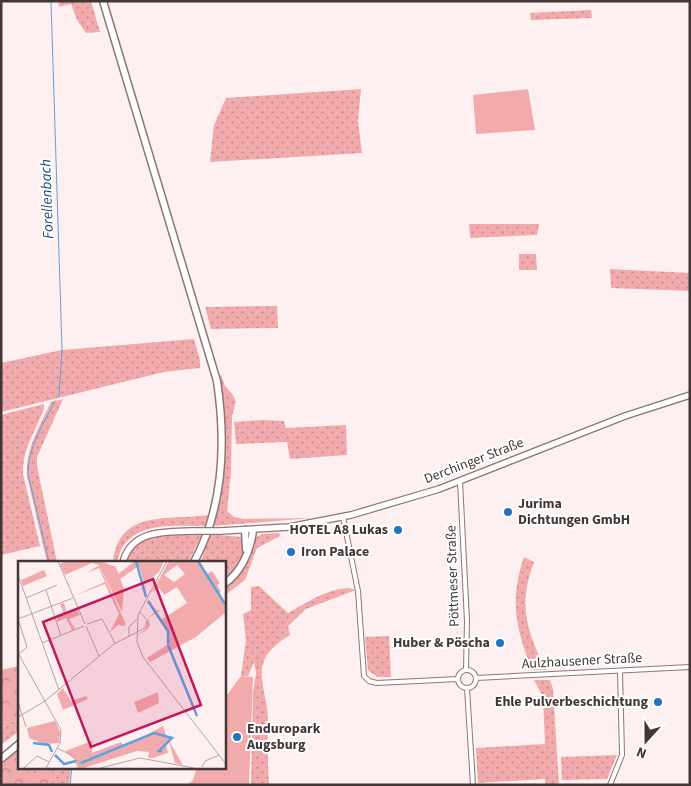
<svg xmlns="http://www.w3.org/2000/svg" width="691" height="786" font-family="'Source Sans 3',sans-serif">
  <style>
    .grass { fill: url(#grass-dots) }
    .forest { fill: url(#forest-crowns) }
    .park { fill: #f2abac }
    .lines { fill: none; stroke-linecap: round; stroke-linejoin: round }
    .stream { stroke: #60a0e1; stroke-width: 1 }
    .street-casing { stroke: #917474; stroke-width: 6 }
    .secondary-casing { stroke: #917474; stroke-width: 8 }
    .primary-casing { stroke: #917474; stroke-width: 9 }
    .street { stroke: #fff; stroke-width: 4 }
    .secondary { stroke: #fff; stroke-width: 5.5 }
    .primary { stroke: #fff; stroke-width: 6 }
    .secondary-bridge-casing { stroke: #917474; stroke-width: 8; stroke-linecap: butt }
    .secondary-bridge { stroke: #fff; stroke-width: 5.5 }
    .poi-dot { fill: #1e76c4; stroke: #fff; stroke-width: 2 }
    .labels { text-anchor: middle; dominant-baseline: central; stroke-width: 4; stroke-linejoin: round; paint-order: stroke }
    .street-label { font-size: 14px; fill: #433636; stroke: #fff }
    .poi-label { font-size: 14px; font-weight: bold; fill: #433636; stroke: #fff; text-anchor: start }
    .water-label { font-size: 15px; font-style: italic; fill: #1c4974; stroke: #fff }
    .inset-river { fill: none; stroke: #60a0e1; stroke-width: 2.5 }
    .inset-road { fill: none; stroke: #b3a6a6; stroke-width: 1 }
    .view { fill: #c2185b; fill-opacity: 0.15; stroke: #c2185b; stroke-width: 2.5 }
    .inset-edge { fill: none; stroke: #433636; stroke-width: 2.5 }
  </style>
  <defs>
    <pattern id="grass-dots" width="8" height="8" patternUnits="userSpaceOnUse" patternTransform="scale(1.25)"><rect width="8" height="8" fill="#f2abac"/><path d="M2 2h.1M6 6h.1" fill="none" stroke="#c68c8d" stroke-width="1.8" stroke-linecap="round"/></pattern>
    <pattern id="forest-crowns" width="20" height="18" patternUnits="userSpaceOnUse" patternTransform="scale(1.25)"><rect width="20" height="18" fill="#f2abac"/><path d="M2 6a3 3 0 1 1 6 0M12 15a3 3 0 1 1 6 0" fill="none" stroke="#c68c8d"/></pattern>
  </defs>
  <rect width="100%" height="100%" fill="#fef0f0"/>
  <path class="grass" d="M58,1H91L100,32L86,33L77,20L71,4L59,7Z
    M591,10L592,18L531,20L530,13Z
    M361,89L358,121L362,153L210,162L214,125L226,98Z
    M469,224H539L537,235L470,238Z
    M519,254H536L537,270H519Z
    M610,269L690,273V291L611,288Z
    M277,306L278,328L211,329L205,307Z
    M194,339L200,360V368L164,372L1,412V363L62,350Z
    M221,375L225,386L233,395L236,402L232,416L231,473L227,511L234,517L243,519L312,518L213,526C227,476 230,427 219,376Z
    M63,399L37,457V466L57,562H47L27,476C25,449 40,426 51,402Z
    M44,404V408C36,431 22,449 23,474L40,546L1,555V415Z
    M262,420L284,421L286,428L346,425L347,455L290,459L287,442L236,444L234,422Z
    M208,515L205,526C171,526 126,520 117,562H113C119,508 170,521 208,515Z
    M210,534L241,537C250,553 236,571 224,581V562H201Z
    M262,534L279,533L280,536L257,548L245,580L224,596V589C244,578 248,559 255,538Z
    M162,535H202L188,562H127C132,545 145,538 162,535Z
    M524,557L534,562C518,605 526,630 546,670H532C516,629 509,601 524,557Z
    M259,586L288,613C305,604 337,582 356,590L306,609L288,626L290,635C244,663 268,683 268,723C267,743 268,764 269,785H251L253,692L256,673L254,662L248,676H241L246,640L243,614L251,610V587Z
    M389,636L391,677H377L368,670L365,637Z
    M534,680H550L553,689L559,785H545V779L478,783L476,748L545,744L543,697Z
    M19,721V731L1,745V723Z
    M617,755L607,779L562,780L561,757Z
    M59,767H71L69,785H47L57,776Z"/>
  <path class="forest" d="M19,666V721L1,723V670Z
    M19,749V767H59L57,776L47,785H1V765Z"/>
  <path class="park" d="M528,89L535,130L476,134L473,95Z
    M241,676L253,677L249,785H187L193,780L197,767H224V699Z"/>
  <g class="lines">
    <path class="stream" d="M51,1L62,349L59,396
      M49,562L28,474C28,447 43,425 55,401
      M70,785L72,767"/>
    <g class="street-casing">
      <path id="street" d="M460,481L467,621L466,670
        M343,517L358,591L364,676L369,681L377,683L458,679
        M458 679a9 9 0 1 1 18 0a9 9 0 1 1-18 0Z
        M476,678L690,667
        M467,688L473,785
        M610,785L622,755L620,671"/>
    </g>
    <g class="secondary-casing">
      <path id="secondary" d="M220,531L289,527L351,515L439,489L625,416L690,395
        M123,562C132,529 166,532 193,531"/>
    </g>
    <g class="primary-casing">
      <path id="primary" d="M103,1L217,381C226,442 224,507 194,562
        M245,530L246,549
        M224,584C241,573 251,550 253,530
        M1,759L19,744"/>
    </g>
    <use href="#street" class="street"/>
    <use href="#secondary" class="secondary"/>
    <use href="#primary" class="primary"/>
    <g class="secondary-bridge-casing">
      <path id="secondary-bridge" d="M193,531H220"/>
    </g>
    <use href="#secondary-bridge" class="secondary-bridge"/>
  </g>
  <g class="poi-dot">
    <circle cx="508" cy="512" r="5"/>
    <circle cx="398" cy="530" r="5"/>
    <circle cx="291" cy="552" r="5"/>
    <circle cx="500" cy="643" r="5"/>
    <circle cx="658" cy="702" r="5"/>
    <circle cx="237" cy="737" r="5"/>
  </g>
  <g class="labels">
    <g class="street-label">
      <text transform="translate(474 461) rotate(-21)">Derchinger Straße</text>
      <text transform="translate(453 576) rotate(-92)">Pöttmeser Straße</text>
      <text transform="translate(582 661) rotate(-3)">Aulzhausener Straße</text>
    </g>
    <g class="poi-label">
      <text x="518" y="504">Jurima<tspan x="518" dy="16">Dichtungen GmbH</tspan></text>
      <text x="388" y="530" text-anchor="end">HOTEL A8 Lukas</text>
      <text x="301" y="552">Iron Palace</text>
      <text x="490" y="643" text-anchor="end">Huber &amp; Pöscha</text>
      <text x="648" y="702" text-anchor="end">Ehle Pulverbeschichtung</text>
      <text x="247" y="729">Enduropark<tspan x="247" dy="16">Augsburg</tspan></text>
    </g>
    <g class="water-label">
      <text transform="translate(47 199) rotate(-92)">Forellenbach</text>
    </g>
  </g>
  <g transform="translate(18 561)">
    <rect width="208" height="208" fill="#fef0f0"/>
    <path d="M117,0H146L141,11L127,23L129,32L121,5V11L119,6L102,18L100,13ZM151,0H180L193,21L189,13L194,10L202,22L199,24L203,31L200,33L207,43V52L178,76L132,101L129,97L149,84L150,73L137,53L130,57L132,64L129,69L119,74L128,68L130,57L137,51L130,37L138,50L143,48L138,52L143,59L169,42L159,26L146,34L141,27L134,31ZM159,4L167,13L156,21L146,14ZM81,4L107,61V65L100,64L92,71L101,53L87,23L56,35L87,21L81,7L69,12ZM46,42L49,53L59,48L62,54L51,58L57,68L54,69L48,57L39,61V57L46,53L42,43ZM45,127L53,140L68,135L70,138L45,149L39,133ZM140,131L141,142L120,152L116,141ZM145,165L148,175L154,176L151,180L165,204L157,202L151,181L148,184L150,192L135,197H130L131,191L119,190L66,207H60L57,201L46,204L58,199L47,190L74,180V192L103,181L106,186Z" fill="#f2abac" fill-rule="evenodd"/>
    <path d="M48,0H82L98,6L106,28L104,51L81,4L74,2L47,14L42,3ZM26,9L29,15L5,25L3,19ZM37,160L42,171L41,182L26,183L11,177L9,167Z" fill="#f2abac"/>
    <path class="inset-river" d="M118,0L128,36M180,0L207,43M130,40L150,70V83M150,84L179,155M15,182L31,184L34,191M37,194L46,203L58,200M63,202L136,172L154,177L141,190H144"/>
    <path class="inset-road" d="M40,0L67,63M149,0L120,54L119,81L125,96L208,203M0,14L41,129M28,29L43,75M8,37L39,24M0,58L55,37M0,58L9,86L1,93M69,63L84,58L97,82M68,65L81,95M111,75V66L119,58M24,82L66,65M0,92L43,169L42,182L28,207M27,140L96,83L127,67L129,59L122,51M0,141L8,166M0,156L27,140M39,187L51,193L64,204M184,206L187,200L201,194M6,207L19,195L31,201M82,207L122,197L176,207"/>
    <path class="view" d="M135,18L183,144L73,186L25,61Z"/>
    <rect width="208" height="208" class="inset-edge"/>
  </g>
  <rect width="691" height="786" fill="none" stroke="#433636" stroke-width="5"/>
  <g transform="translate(646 741) rotate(201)" stroke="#ffffff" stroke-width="4" paint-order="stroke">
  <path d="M0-4L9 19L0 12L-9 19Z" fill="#433636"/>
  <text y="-8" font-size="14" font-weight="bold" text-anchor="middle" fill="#433636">N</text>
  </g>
</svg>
